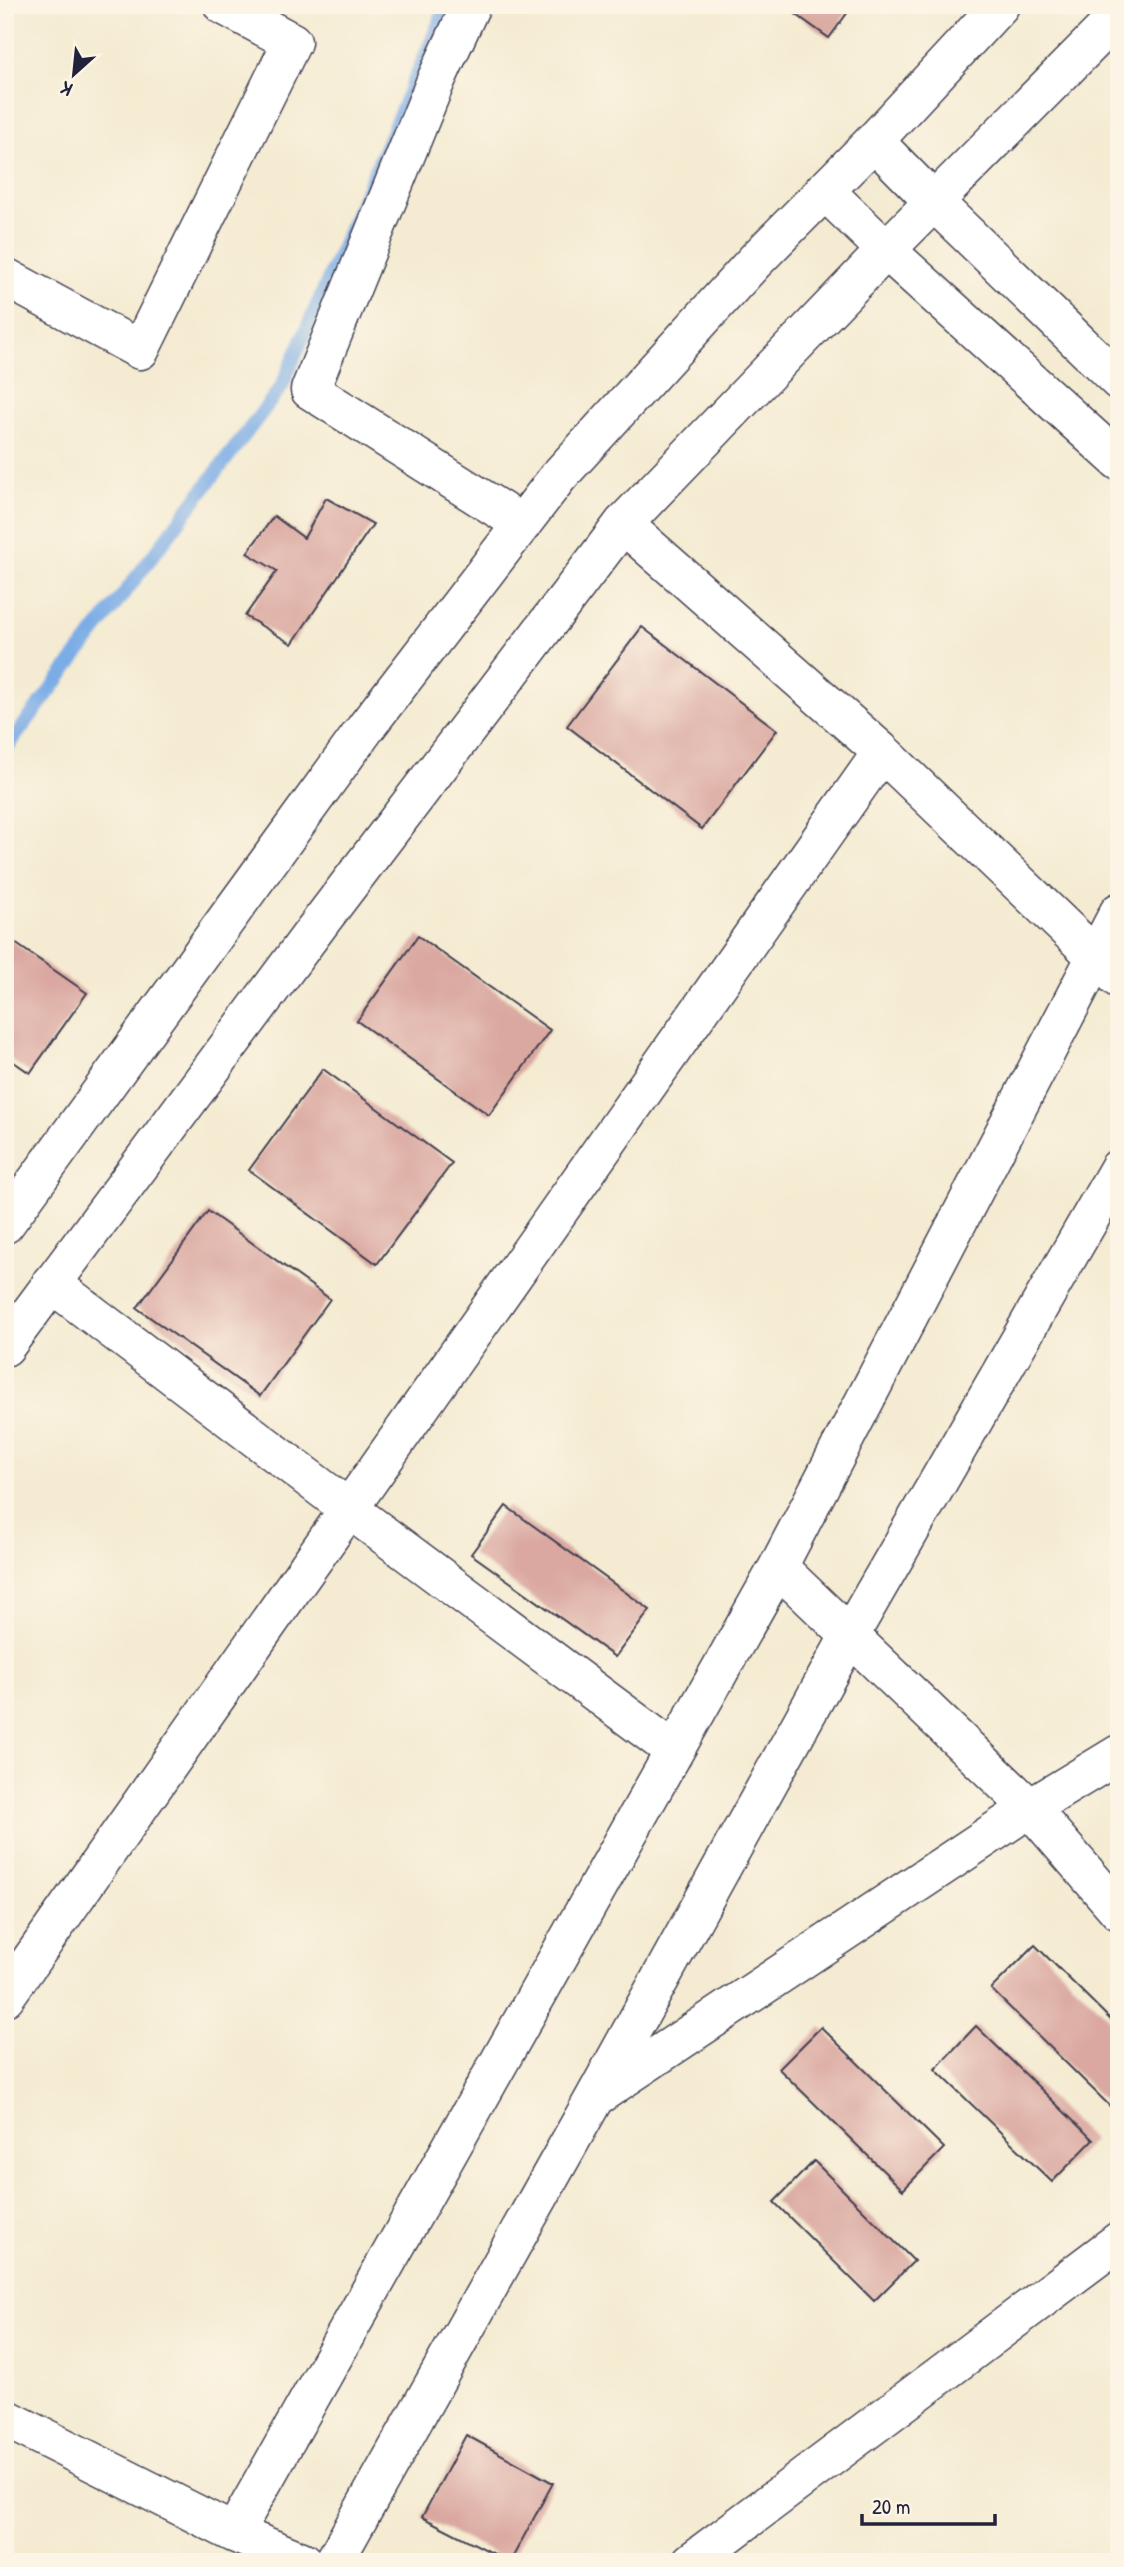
<svg xmlns="http://www.w3.org/2000/svg" width="1124" height="2567" font-family="'Patrick Hand',sans-serif">
  <style>
    .lines { fill: none; stroke-linecap: round; stroke-linejoin: round }
    .stream { stroke: #7aace6; stroke-width: 14 }
    .building { fill: #daa8a0 }
    .minor-casing { stroke: #424052; stroke-width: 41 }
    .major-casing { stroke: #424052; stroke-width: 41 }
    .minor { stroke: #fff; stroke-width: 38 }
    .major { stroke: #fff; stroke-width: 38 }
  </style>
  <rect width="100%" height="100%" fill="#fcf5e5"/>
  <filter id="ink" filterUnits="userSpaceOnUse"><feTurbulence type="fractalNoise" baseFrequency=".0143" numOctaves="2"/><feDisplacementMap in="SourceGraphic" scale="14" xChannelSelector="R" yChannelSelector="G"/><feConvolveMatrix kernelMatrix="1 2 1 2 8 2 1 2 1" color-interpolation-filters="sRGB"/></filter>
  <filter id="wash" filterUnits="userSpaceOnUse"><feTurbulence type="fractalNoise" baseFrequency=".00686" numOctaves="4" result="noise"/><feDisplacementMap in="SourceGraphic" scale="28" xChannelSelector="R" yChannelSelector="G"/><feGaussianBlur stdDeviation="1.57" result="paint"/><feColorMatrix in="noise" values="0 0 0 0 0 0 0 0 0 0 0 0 0 0 0 0 0 1.4 0 .05"/><feComposite in="paint" operator="in"/></filter>
  <g filter="url(#wash)">
    <rect width="100%" height="100%" fill="#f4ebd2"/>
    <g class="lines">
      <path class="stream" d="M5,750L282,386L447,5"/>
    </g>
    <g id="blocks">
      <path class="building" d="M783,5H853L829,38Z
        M326,498L373,524L292,644L245,616L277,571L247,553L274,516L304,538Z
        M642,627L777,730L702,829L567,726Z
        M5,936L87,993L30,1073L5,1056Z
        M418,936L550,1030L489,1115L357,1021Z
        M323,1069L452,1163L377,1264L249,1170Z
        M208,1211L330,1299L260,1396L137,1308Z
        M506,1506L650,1610L615,1657L471,1554Z
        M1035,1945L1119,2028V2115L991,1989Z
        M976,2026L1093,2140L1052,2182L935,2069Z
        M821,2027L944,2148L903,2190L779,2069Z
        M814,2161L914,2261L874,2301L774,2202Z
        M466,2435L553,2483L510,2562L422,2517Z"/>
    </g>
  </g>
  <g filter="url(#ink)">
    <use href="#blocks" fill-opacity="0" stroke="#424052" stroke-width="2"/>
    <g class="lines">
      <g class="minor-casing">
        <path id="minor" d="M471,5L437,78L310,390L522,524
          M934,202L1119,381
          M886,250L1119,461
          M5,277L140,350L292,42L223,5
          M623,524L882,752L1119,979
          M51,1283L349,1509L673,1750
          M778,1567L1030,1808L1119,1911
          M5,1997L882,752
          M600,2094L1030,1808L1119,1754
          M5,2418L234,2533L304,2562
          M234,2533L778,1567L1119,912
          M334,2562L595,2097L850,1635L1119,1168
          M691,2562L1119,2241"/>
      </g>
      <g class="major-casing">
        <path id="major" d="M874,141L934,202
          M824,190L886,250
          M5,1224L367,726L558,477L755,261L874,141L1000,5
          M5,1347L322,920L623,524L886,250L1119,15"/>
      </g>
      <use href="#minor" class="minor"/>
      <use href="#major" class="major"/>
    </g>
  </g>
  <rect width="1124" height="2567" fill="none" stroke="#fcf5e5" stroke-width="28"/>
  <g transform="translate(74 74) rotate(207)" stroke="#fcf5e5" stroke-width="5" paint-order="stroke">
  <path d="M0-5L12 26L0 18L-12 26Z" fill="#22223b"/>
  <text y="-10" font-size="19" font-weight="bold" text-anchor="middle" fill="#22223b">K</text>
  </g>
  <path d="M862 2514v10h133v-10" fill="none" stroke="#22223b" stroke-width="3.5"/>
  <text x="872" y="2514" font-size="21" fill="#22223b" stroke="#fcf5e5" stroke-width="5" paint-order="stroke">20 m</text>
</svg>
